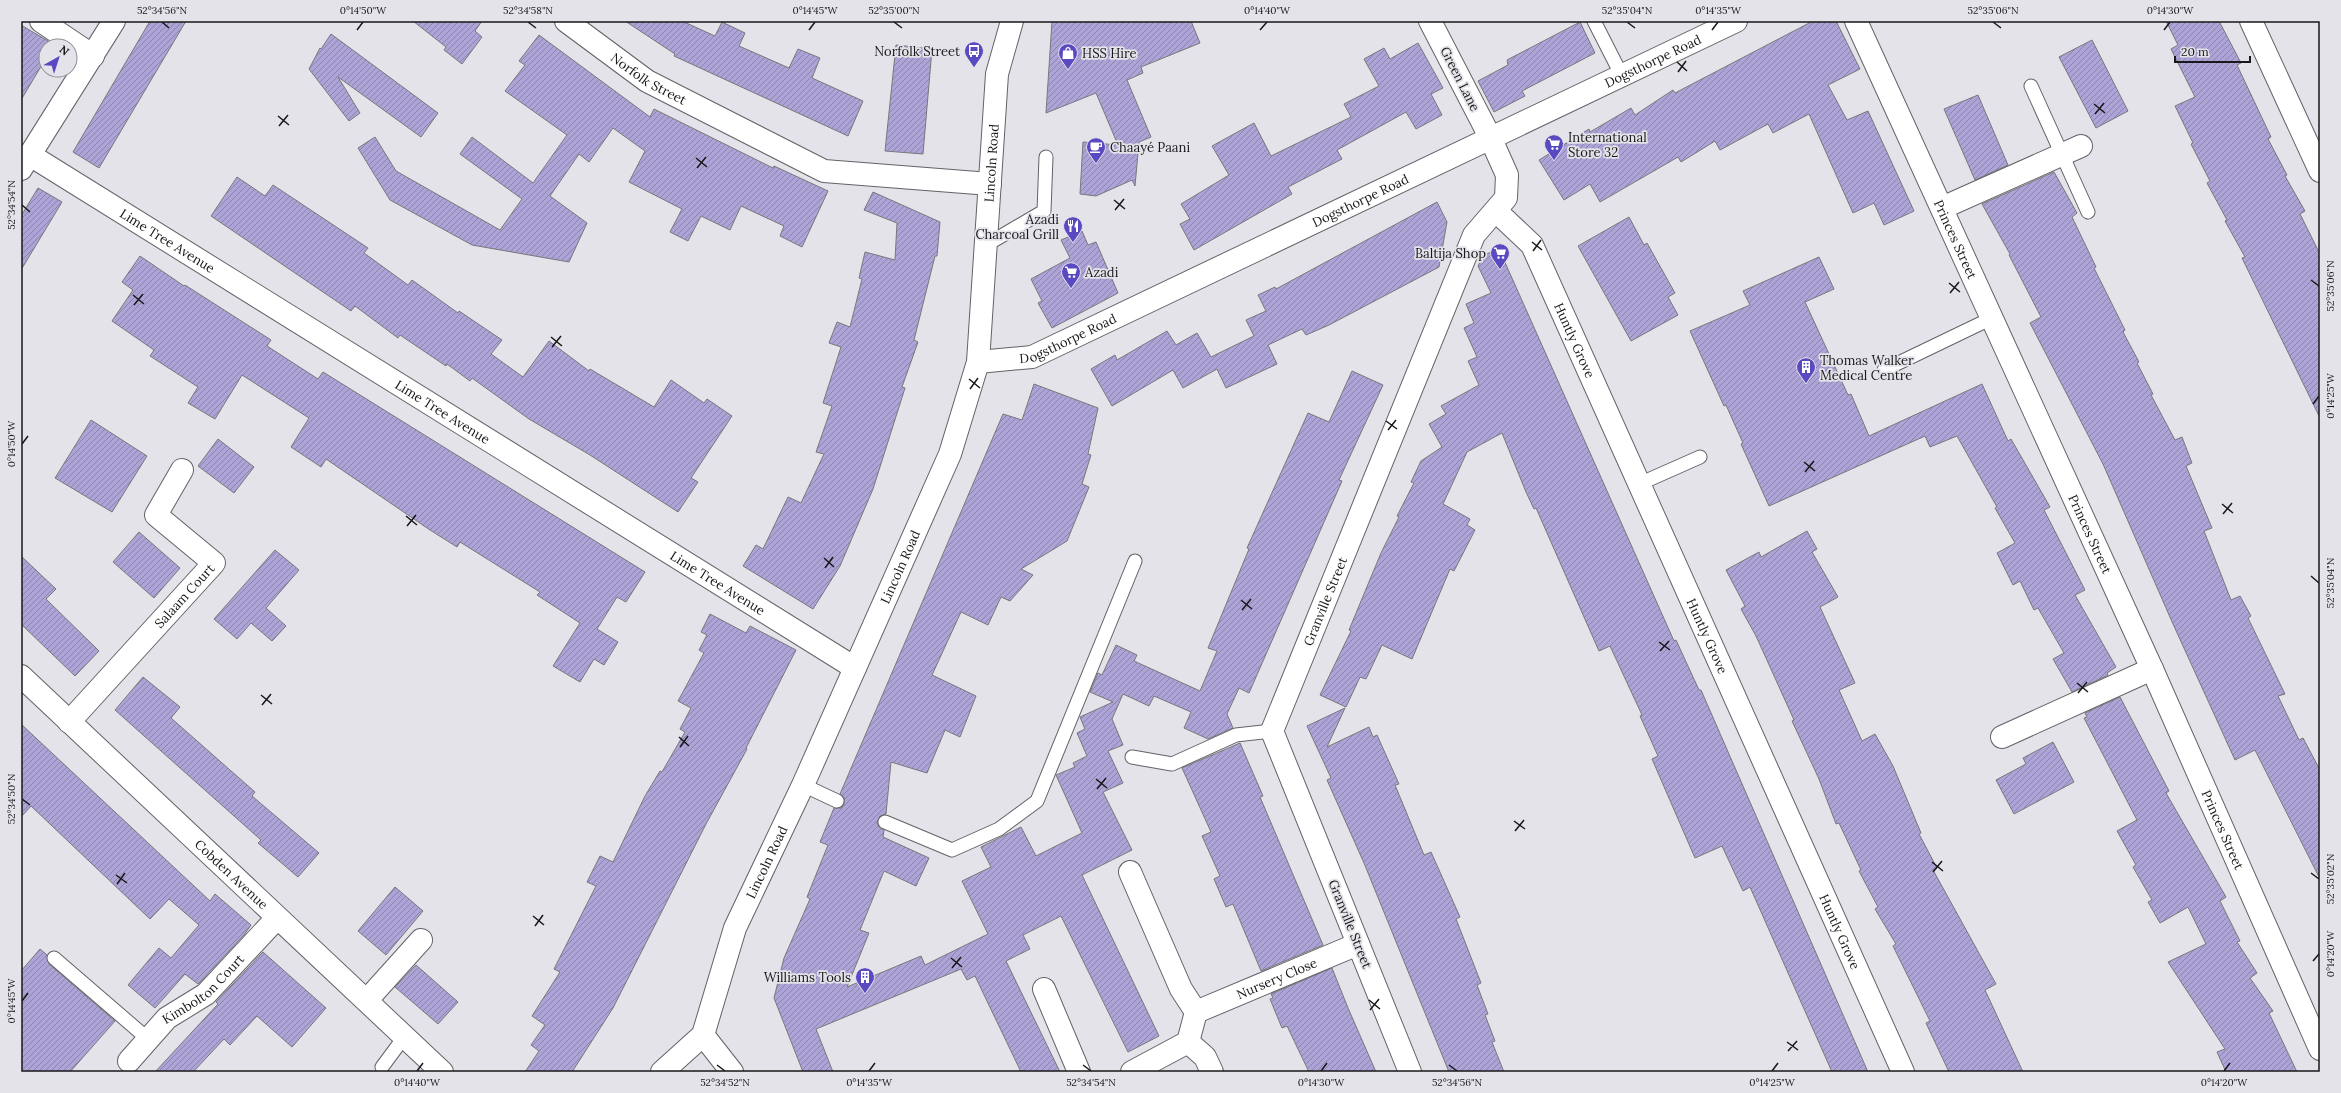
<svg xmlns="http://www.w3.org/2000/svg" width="2341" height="1093" font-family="Lora,serif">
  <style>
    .building { fill: url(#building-hatch); stroke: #78777c }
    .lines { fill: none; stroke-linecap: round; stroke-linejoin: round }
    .lane-casing { stroke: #636267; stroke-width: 15 }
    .street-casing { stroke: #636267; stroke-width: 24 }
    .secondary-casing { stroke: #636267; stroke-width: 24 }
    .lane { stroke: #fff; stroke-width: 13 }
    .street { stroke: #fff; stroke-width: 22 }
    .secondary { stroke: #fff; stroke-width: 22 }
    .ticks { fill: none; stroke: #181719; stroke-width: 1.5 }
    .labels { text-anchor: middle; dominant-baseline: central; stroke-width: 3.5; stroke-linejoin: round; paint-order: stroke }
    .poi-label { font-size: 13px; fill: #181719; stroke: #e4e3e9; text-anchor: start }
    .street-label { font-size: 13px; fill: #181719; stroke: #e4e3e9 }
    .neatline { fill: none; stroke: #181719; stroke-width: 1.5 }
    .ticks-label { font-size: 10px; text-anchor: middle; fill: #181719 }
  </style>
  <defs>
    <pattern id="building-hatch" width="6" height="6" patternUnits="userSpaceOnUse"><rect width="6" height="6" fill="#aea3d6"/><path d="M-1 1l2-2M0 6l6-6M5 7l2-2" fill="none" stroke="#8d84ad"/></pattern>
  </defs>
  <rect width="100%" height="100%" fill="#e4e3e9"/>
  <path class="building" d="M150,21H186L99,168L73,152Z
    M413,21H482L475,31L482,37L462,64L444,50L446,47Z
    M625,21H682L715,36L722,22L745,33L739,46L789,68L798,49L820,58L812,78L863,101L848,136L674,56L675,54Z
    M1052,21H1191L1200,43L1141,67L1143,73L1127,80L1151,137L1139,142L1135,186L1132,180L1096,196L1080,194L1083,142L1118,145L1096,93L1046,113Z
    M1813,21H1836L1860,69L1828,85L1847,120L1868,111L1914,211L1884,225L1874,203L1853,213L1809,114L1773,133L1768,124L1720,150L1715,141L1681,162L1678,157L1600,202L1590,184L1564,200L1539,160L1589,129L1590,132L1631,108L1635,115L1673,90L1675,93Z
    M2166,21H2219L2241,63L2237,65L2271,137L2268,139L2287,175L2285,176L2305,211L2300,214L2320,254V418L2242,258L2245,257L2225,221L2227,220L2207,183L2210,181L2191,144L2193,143L2175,106L2195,97L2171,49L2178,45Z
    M1580,22L1595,53L1522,91L1525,96L1494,112L1478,81L1508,65L1507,60Z
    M21,25L48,41L50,46H46V58L21,100Z
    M331,34L438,113L421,137L338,77L360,113L349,121L309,69L320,48L321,49Z
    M539,35L650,117L654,109L773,168L774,166L828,191L802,247L780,236L784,226L741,206L730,230L701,216L688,241L670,232L682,209L629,182L645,151L613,128L589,162L579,154L550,196L587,223L569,262L472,245L390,200L358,148L375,137L396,171L500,230L522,199L460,154L472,137L533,183L567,135L505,91L525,65L519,61Z
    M2092,40L2128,111L2096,128L2059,57Z
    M1418,43L1443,88L1431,94L1442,115L1416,129L1406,112L1337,150L1342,159L1288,187L1292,194L1194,250L1180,224L1190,219L1181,204L1229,175L1212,146L1254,123L1271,156L1351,117L1344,104L1379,86L1364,59L1384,48L1390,59Z
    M896,45L932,49L923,154L885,151Z
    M1978,95L2008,165L1975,180L1944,109Z
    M2054,172L2077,213L2072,217L2096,267L2094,268L2125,330L2123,332L2139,362L2137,363L2153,394L2151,395L2175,440L2182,437L2192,463L2186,466L2212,528L2204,531L2231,600L2240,596L2251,616L2248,618L2285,694L2278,696L2299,740L2303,738L2320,770V879L2255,750L2235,760L2173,624L2103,464L2030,323L2041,317L2009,255L2010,254L1982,204Z
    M237,177L265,196L273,185L368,248L364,253L408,285L412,280L458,313L459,311L502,340L491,354L523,377L549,341L589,371L590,369L654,407L671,380L704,403L707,399L732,416L691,478L698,482L678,512L590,455L529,419L472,378L470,381L447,364L446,366L400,335L398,338L355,306L351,311L211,216Z
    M38,188L62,202L21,270V216Z
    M873,192L940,222L937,256H935L914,340L918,342L902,387L905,388L873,489L840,566L813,609L743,566L756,545L763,549L788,497L801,503L824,454L816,452L832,406L823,403L841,347L829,343L837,322L850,327L862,279L859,278L865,252L895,260L897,223L864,210Z
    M1437,202L1447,222L1439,267L1329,325L1306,335L1302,329L1268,345L1277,364L1226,388L1217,369L1183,388L1173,370L1112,406L1091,369L1115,355L1117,360L1167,331L1176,345L1197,333L1211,357L1254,336L1246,320L1266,311L1258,295L1275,287L1276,289Z
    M1629,217L1644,245L1647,243L1675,293L1668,297L1678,315L1631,341L1578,246Z
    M1082,231L1088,245L1096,242L1118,293L1052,328L1038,303L1042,301L1031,279L1070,258L1061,240Z
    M1499,249L1674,641L1676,640L1699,690H1701L1868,1072H1832L1750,887L1743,891L1722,846L1695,858L1652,759L1658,756L1640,716L1642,715L1610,646L1599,651L1536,508L1534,509L1526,492L1502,433L1467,452L1443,504L1470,519L1467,525L1475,530L1454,571L1450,569L1412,659L1382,645L1366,679L1360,677L1346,707L1320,695L1351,631L1349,630L1381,553L1399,517L1397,516L1414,483L1411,482L1421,461L1442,447L1429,424L1446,414L1441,406L1479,385L1468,361L1477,357L1464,328L1474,323L1466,304L1491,293L1478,266L1484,255Z
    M140,256L184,286L185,285L271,340L267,346L318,379L323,372L645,572L626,602L617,597L597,629L618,642L604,665L594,659L580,682L553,666L580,623L537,595L540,592L460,542L457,547L430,530L326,459L321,467L291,447L309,418L242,375L215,419L188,403L198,387L150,356L154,350L112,321L133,290L122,282Z
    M1819,257L1834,289L1805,302L1848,395L1851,394L1869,436L1982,384L2008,441L2011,439L2050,507L2044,510L2085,590L2075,595L2116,667L2107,673L2108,675L2072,692L2053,659L2064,653L2038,608L2034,610L2020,581L2013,585L1997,553L2015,543L1995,508L1997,507L1957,436L1930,447L1925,436L1769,506L1741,444L1743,443L1726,405L1724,406L1690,331L1750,305L1743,291Z
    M1352,371L1383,385L1339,480L1342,481L1249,693L1239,688L1227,714L1233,728L1208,739L1184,728L1191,712L1154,696L1149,706L1123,694L1112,719L1123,745L1108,751L1123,783L1103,792L1132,850L1082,875L1159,1036L1128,1052L1061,916L1023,935L1030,949L1006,961L1060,1072H1021L975,976L967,980L961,969L816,1029L833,1072H803L774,998L784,958L810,899L807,897L828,845L820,842L834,808H841L844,804V797L840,794L1003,414L1022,420L1034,384L1098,408L1088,454L1091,455L1082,484L1089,487L1067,541L1021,569L1033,575L1010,601L1001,597L988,625L961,612L932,675L976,696L960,737L945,730L927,773L891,762L886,814L880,816L877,823L879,827L884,830L883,837L929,858L916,886L884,871L860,930L869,933L847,987L921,956L925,965L988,934L962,881L991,867L981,847L1021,827L1036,856L1082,833L1056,775L1075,767L1073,763L1087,756L1077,733L1085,729L1080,717L1113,702L1090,692L1098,673L1102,675L1116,645L1137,655L1134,661L1200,691L1217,651L1208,648L1249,549L1247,548L1308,413L1329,422Z
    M91,420L147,456L112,512L55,478Z
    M218,439L254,467L234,493L198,466Z
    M1807,531L1817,549L1812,552L1838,597L1820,607L1855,683L1839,690L1862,741L1875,734L1893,766L1921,833L1919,834L1937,868L1933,870L1996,984L1985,990L2023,1072H1949L1926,1023L1930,1021L1893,946L1896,944L1875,909L1878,907L1859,871L1861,870L1839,823L1836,824L1819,779L1792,721L1794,720L1756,636L1741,609L1745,606L1726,570L1759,552L1761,557Z
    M139,532L180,568L154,598L113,562Z
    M275,550L299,570L266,608L286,626L272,641L251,623L237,639L214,619Z
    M21,556L56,589L46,599L99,651L75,676L21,624Z
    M710,614L746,633L750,626L796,650L746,748L747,749L706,824L613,1008L572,1072H525L539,1051L531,1045L545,1025L532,1016L560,972L554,969L596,886L587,882L600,856L613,862L645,796L660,771L662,772L685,732L680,729L691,708L678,701L704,653L699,650L707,635L701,632Z
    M143,677L180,707L171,718L255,792L252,796L319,853L298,877L258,843L261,840L115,710Z
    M2120,697L2169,791L2166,793L2226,897L2220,901L2240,941L2237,942L2257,973L2250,978L2273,1011L2269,1013L2297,1072H2226L2217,1052L2225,1049L2168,962L2206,944L2188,907L2160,923L2148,902L2152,900L2133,867L2136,865L2117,831L2137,820L2084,718L2087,717L2085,713Z
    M1345,708L1327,747L1369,727L1373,737L1377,735L1399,784L1395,785L1424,855L1431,852L1460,917L1456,919L1481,983L1477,985L1488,1014L1485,1015L1495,1041L1492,1042L1504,1072H1449L1364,863L1327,780L1331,778L1307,726Z
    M21,724L210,901L215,894L251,925L244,935L198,984L185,974L155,1008L128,985L159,948L171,958L199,925L169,899L150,919L31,806L21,817Z
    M2053,742L2074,782L2014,814L1996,780L2026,764L2023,758Z
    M1240,743L1263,796L1260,797L1323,945L1261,971L1233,904L1226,907L1214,879L1220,876L1202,836L1211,832L1182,768Z
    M395,887L423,911L386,955L358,931Z
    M40,949L47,955L49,964L115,1021L70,1072H21V971Z
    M263,952L326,1008L292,1047L257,1016L230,1045L224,1039L193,1072H155L218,1004L216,1002Z
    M416,965L458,1002L438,1024L395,987Z
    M1332,968L1348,1008L1376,1072H1309L1287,1026L1282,1028L1270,999L1273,998L1271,994Z"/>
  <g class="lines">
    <g class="lane-casing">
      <path id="lane" d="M1594,21L1621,74
        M2031,86L2088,212
        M986,245L1044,211L1046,157
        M1884,370L1992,318
        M1639,484L1700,457
        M1132,757L1172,764L1236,735L1272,731
        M803,785L837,801
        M885,822L952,850L999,829L1037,801L1135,561
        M54,958L148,1039
        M382,1067L405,1036"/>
    </g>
    <g class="street-casing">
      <g id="street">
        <path d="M41,21L93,56"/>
        <path id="s1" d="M566,21L647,81L824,171L990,184"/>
        <path id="s2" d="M1856,21L2152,669L2320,1049"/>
        <path d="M2251,21L2320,171"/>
        <path id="s3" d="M30,155L855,668"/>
        <path d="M21,169L114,21"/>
        <path d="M1942,208L2081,146"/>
        <path id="s4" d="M1496,211L1532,245L1903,1072"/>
        <path id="s5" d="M21,676L442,1072"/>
        <path id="s6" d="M69,722L214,563L156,515L182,470"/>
        <path d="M2002,737L2152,669"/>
        <path d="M1130,872L1181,989L1196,1012"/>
        <path d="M1044,989L1079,1072"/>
        <path d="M367,1000L421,940"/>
        <path d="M1188,1042L1205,1057L1212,1072"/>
        <path id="s7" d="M129,1061L167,1018L206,994L277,918"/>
        <path id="s8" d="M1132,1072L1188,1042L1196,1012L1358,944"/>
        <path id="s9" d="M1410,1072L1272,731L1474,235L1506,198L1507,175L1490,137L1430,21"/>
      </g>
    </g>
    <g class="secondary-casing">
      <g id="secondary">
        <path id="s10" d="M978,362L1032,357L1736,21"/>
        <path d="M703,1035L732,1072"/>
        <path id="s11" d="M662,1072L703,1035L735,928L803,785L950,454L978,362L997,74L1012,21"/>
      </g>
    </g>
    <use href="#lane" class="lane"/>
    <use href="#street" class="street"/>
    <use href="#secondary" class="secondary"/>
  </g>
  <path class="ticks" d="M162,22L169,28M528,22L536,28M894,22L902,28M1627,22L1635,28M1993,22L2001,28M357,30L363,22M809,30L815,22M1260,30L1267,22M1712,30L1718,22M2164,30L2170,22M1677,62L1687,71M1678,72L1686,61M2094,104L2105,113M2095,114L2104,103M278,116L289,125M279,126L288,115M696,158L707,167M697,168L706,157M1114,200L1125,209M22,205L30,212M1115,210L1124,199M1532,242L1542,250M1533,251L1541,240M2311,280L2319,286M1949,283L1960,292M1950,293L1959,282M133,295L144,304M134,305L143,294M551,337L562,346M552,347L561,336M969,379L980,388M970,389L978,378M2313,404L2319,396M1386,421L1397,429M1388,430L1396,420M22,444L28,436M1804,462L1815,471M1805,472L1814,461M2222,504L2233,513M2223,514L2232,503M406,516L417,525M407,526L416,515M824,558L834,567M825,568L833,557M2311,576L2319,583M1241,600L1252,609M1242,610L1251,599M1659,642L1670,650M1660,651L1669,641M2077,683L2088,692M2078,693L2087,682M261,695L272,704M262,705L271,694M679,737L689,746M680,747L688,736M1096,779L1107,788M1097,789L1106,778M22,799L30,805M1514,821L1525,829M1515,831L1524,820M1932,862L1943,871M1933,872L1942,861M2311,873L2319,879M116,875L127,883M117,884L125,873M533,916L544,925M535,926L543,915M951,958L962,967M2313,961L2319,954M952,968L961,957M1369,1000L1380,1009M22,1001L28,993M1370,1010L1379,999M1787,1042L1798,1050M1788,1051L1797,1041M717,1065L725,1071M1083,1065L1091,1071M1449,1065L1457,1071M417,1071L423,1063M869,1071L875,1063M1321,1071L1327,1063M1772,1071L1778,1063M2224,1071L2230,1063"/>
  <defs>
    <g id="bus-pin" transform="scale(1)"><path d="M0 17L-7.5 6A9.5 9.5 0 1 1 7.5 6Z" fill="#594ac2" stroke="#e4e3e9"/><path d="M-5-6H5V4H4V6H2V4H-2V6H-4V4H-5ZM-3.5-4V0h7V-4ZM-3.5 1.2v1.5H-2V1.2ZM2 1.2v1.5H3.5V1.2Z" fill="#fff"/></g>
    <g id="shop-pin" transform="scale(1)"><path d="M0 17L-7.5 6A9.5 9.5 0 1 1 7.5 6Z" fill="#594ac2" stroke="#e4e3e9"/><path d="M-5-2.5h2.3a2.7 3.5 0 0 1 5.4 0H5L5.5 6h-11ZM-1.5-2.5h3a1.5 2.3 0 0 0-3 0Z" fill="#fff"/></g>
    <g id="supermarket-pin" transform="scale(1)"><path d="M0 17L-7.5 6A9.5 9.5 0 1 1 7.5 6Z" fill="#594ac2" stroke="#e4e3e9"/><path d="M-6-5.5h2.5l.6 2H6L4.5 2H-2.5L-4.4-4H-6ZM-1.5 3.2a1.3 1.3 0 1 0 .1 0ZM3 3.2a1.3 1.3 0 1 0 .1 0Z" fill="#fff"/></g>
    <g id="cafe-pin" transform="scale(1)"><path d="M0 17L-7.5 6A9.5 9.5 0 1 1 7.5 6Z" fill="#594ac2" stroke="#e4e3e9"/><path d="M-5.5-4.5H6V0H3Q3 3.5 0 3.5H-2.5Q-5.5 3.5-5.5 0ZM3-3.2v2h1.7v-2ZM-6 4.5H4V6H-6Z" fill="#fff"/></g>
    <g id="restaurant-pin" transform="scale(1)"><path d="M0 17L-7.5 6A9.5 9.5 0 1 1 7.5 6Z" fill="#594ac2" stroke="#e4e3e9"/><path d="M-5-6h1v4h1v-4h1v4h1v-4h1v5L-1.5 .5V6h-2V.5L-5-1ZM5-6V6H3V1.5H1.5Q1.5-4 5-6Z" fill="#fff"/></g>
    <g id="building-pin" transform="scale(1)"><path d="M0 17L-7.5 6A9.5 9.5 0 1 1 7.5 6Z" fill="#594ac2" stroke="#e4e3e9"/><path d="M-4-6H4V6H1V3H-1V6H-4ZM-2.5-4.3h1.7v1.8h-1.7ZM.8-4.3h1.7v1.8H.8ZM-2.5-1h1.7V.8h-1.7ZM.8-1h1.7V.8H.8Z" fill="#fff"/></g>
  </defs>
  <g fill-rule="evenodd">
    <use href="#bus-pin" x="974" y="51"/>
    <use href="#shop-pin" x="1068" y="53"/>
    <use href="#supermarket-pin" x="1554" y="144"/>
    <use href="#cafe-pin" x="1096" y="147"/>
    <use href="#restaurant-pin" x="1073" y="226"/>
    <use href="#supermarket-pin" x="1500" y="253"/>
    <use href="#supermarket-pin" x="1071" y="272"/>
    <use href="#building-pin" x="1806" y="367"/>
    <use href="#building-pin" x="865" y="977"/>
  </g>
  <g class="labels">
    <g class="poi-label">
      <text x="960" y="51" text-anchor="end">Norfolk Street</text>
      <text x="1082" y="53">HSS Hire</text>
      <text x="1568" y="137">International<tspan x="1568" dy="15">Store 32</tspan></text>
      <text x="1110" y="147">Chaayé Paani</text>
      <text x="1059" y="219" text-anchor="end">Azadi<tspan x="1059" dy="15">Charcoal Grill</tspan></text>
      <text x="1486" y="253" text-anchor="end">Baltija Shop</text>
      <text x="1085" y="272">Azadi</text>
      <text x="1820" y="360">Thomas Walker<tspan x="1820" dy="15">Medical Centre</tspan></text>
      <text x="851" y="977" text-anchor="end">Williams Tools</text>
    </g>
    <g class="street-label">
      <text stroke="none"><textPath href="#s10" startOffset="742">Dogsthorpe Road</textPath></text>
      <text stroke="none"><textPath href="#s1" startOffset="101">Norfolk Street</textPath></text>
      <text transform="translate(1460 79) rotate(63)">Green Lane</text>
      <text stroke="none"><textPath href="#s11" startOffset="983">Lincoln Road</textPath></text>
      <text stroke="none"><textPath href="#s10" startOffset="418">Dogsthorpe Road</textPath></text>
      <text stroke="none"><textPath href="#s2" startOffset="240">Princes Street</textPath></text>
      <text stroke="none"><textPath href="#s3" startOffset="162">Lime Tree Avenue</textPath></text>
      <text stroke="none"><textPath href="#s10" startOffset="94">Dogsthorpe Road</textPath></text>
      <text stroke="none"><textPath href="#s4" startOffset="154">Huntly Grove</textPath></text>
      <text stroke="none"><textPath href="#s3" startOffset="486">Lime Tree Avenue</textPath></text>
      <text stroke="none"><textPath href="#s2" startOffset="564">Princes Street</textPath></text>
      <text stroke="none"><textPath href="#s11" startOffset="564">Lincoln Road</textPath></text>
      <text stroke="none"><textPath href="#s3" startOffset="810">Lime Tree Avenue</textPath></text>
      <text stroke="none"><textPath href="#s6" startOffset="171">Salaam Court</textPath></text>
      <text stroke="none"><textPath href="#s9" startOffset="508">Granville Street</textPath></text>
      <text stroke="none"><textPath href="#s4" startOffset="478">Huntly Grove</textPath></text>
      <text stroke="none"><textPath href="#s2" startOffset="888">Princes Street</textPath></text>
      <text stroke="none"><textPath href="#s11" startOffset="240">Lincoln Road</textPath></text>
      <text stroke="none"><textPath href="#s5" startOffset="289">Cobden Avenue</textPath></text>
      <text transform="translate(1350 924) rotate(68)">Granville Street</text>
      <text stroke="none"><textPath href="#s4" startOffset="802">Huntly Grove</textPath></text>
      <text stroke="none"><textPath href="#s8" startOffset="182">Nursery Close</textPath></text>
      <text stroke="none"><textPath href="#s7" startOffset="104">Kimbolton Court</textPath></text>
    </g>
  </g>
  <rect width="2341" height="1093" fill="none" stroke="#e4e3e9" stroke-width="44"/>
  <g transform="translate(58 58) rotate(39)"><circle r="19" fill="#e4e3e9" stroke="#929196"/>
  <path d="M0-3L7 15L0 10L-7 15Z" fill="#594ac2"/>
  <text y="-6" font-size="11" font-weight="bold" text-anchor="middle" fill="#181719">N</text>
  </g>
  <path d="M2175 56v6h75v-6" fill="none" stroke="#181719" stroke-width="2"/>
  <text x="2181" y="56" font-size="12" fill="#181719" stroke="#e4e3e9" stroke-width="3" paint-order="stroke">20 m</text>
  <rect x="22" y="22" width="2297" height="1049" class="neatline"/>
  <g class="ticks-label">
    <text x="162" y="14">52°34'56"N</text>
    <text x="363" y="14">0°14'50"W</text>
    <text x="528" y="14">52°34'58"N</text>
    <text x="815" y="14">0°14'45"W</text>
    <text x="894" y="14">52°35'00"N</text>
    <text x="1267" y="14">0°14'40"W</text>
    <text x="1627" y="14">52°35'04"N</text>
    <text x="1718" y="14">0°14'35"W</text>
    <text x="1993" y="14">52°35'06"N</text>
    <text x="2170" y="14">0°14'30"W</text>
    <text transform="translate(11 205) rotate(-90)" y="4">52°34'54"N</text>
    <text transform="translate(2330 286) rotate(-90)" y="4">52°35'06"N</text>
    <text transform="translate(2330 396) rotate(-90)" y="4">0°14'25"W</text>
    <text transform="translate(11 444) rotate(-90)" y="4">0°14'50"W</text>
    <text transform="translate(2330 583) rotate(-90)" y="4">52°35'04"N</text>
    <text transform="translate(11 799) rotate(-90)" y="4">52°34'50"N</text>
    <text transform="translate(2330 879) rotate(-90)" y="4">52°35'02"N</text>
    <text transform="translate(2330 954) rotate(-90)" y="4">0°14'20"W</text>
    <text transform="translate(11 1001) rotate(-90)" y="4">0°14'45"W</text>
    <text x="417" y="1086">0°14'40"W</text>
    <text x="725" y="1086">52°34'52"N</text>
    <text x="869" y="1086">0°14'35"W</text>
    <text x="1091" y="1086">52°34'54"N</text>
    <text x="1321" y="1086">0°14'30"W</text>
    <text x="1457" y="1086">52°34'56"N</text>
    <text x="1772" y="1086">0°14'25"W</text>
    <text x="2224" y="1086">0°14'20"W</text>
  </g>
</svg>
